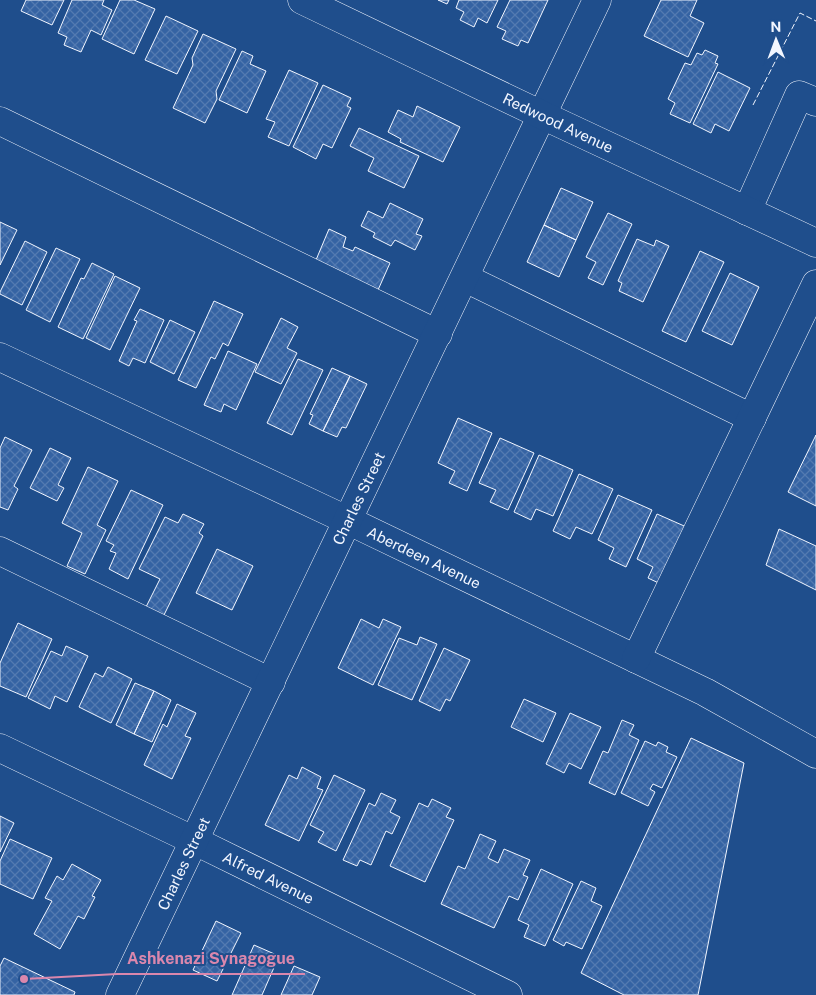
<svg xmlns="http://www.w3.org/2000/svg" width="816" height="995" font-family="'Public Sans',sans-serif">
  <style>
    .building { fill: url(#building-cross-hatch); stroke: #f2f6ff }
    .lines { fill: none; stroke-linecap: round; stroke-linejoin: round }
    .minor-casing { stroke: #f2f6ff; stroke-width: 29 }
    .major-casing { stroke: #f2f6ff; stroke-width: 29 }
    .minor { stroke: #1f4e8c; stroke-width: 28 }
    .major { stroke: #1f4e8c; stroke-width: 28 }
    .fence { stroke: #f2f6ff; stroke-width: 1; stroke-dasharray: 6 2.5; stroke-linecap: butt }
    .labels { text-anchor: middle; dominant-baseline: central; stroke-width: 4; stroke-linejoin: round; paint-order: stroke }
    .street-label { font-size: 15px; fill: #f2f6ff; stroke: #1f4e8c }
    .leader { fill: none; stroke: #da87ad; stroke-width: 2 }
    .callout-dot { fill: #da87ad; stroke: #1f4e8c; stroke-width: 2 }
    .callout-label { font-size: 16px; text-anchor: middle; font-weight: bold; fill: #da87ad; stroke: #1f4e8c; stroke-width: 4; stroke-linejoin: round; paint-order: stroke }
  </style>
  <defs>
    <pattern id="building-cross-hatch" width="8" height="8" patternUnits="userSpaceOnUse" patternTransform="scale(1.25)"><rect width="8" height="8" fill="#3563a3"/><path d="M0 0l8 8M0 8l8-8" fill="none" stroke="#537ab1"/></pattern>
  </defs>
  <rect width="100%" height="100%" fill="#1f4e8c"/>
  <path class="building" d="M26,0H64L52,25L21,11Z
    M72,0H104L102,5L112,10L101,35L91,30L81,52L64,45L67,37L58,33Z
    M120,0H134L155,9L134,54L102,39Z
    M438,0H449L447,4Z
    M459,0H498L487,23L478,18L474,27L460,20L464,12L456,8Z
    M510,0H548L528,43L521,40L518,46L502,39L506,31L497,27Z
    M661,0H697L690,16L704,23L688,57L644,36Z
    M166,16L198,31L177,74L145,60Z
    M203,34L236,49L216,91L217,99L205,123L173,108L193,65L192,58Z
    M705,50L718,56L715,63L718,64L690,123L670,114L675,103L668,99L685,63L691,65L697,53L702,55Z
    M242,51L253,56L250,64L266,71L247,113L219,100Z
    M289,70L318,83L289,146L268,137L275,122L266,119Z
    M718,72L750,88L729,131L715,124L711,133L693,124Z
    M323,85L351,98L347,106L351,108L332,148L323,144L316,159L293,147Z
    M417,106L460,127L443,162L400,142L401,139L388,132L398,110L413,117Z
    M359,128L419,156L404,188L368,171L374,158L350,146Z
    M561,188L593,202L576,240L544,225Z
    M390,203L423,219L416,234L422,236L415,250L395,240L391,246L373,237L375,233L361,226L368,211L383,218Z
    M608,213L632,224L603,285L588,278L596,262L586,257Z
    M0,222L17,230L0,265Z
    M544,225L576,240L559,277L527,262Z
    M329,229L346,237L343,247L353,251L355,247L390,263L378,290L316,260Z
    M637,239L654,246L656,240L669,246L643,302L619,291L622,283L618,281Z
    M25,241L47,252L22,305L0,294V292Z
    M56,248L80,259L50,322L26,310Z
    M700,251L724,262L686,342L662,331Z
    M92,263L114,274L83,339L58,327L81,278L84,279Z
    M730,273L759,287L732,345L702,331Z
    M115,276L140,288L110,350L86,338Z
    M214,301L243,314L228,346L223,343L215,359L211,357L196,388L178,380Z
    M140,309L164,320L145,363L133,358L129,366L119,361L137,321L134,320Z
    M281,318L298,327L287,348L297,353L281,384L255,372Z
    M170,320L195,332L174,374L150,362Z
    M228,351L257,364L236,410L224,404L221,412L204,405Z
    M298,359L323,370L292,435L267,423Z
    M332,368L350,376L323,431L309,424L313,415L310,414Z
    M350,376L367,384L346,428L342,427L337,437L323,431Z
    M458,418L492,433L467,491L449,483L455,471L438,463Z
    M816,435V506L788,492Z
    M5,437L32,450L14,486L18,489L8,510L0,507V448Z
    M500,438L534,453L508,510L490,502L496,490L479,483Z
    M50,448L71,458L58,485L64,488L57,501L30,488Z
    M539,455L573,470L553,516L536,509L531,520L514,512Z
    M88,467L118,481L97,525L106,530L85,574L67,566L82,533L62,523Z
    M579,474L613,489L592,534L576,527L570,539L553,531Z
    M131,490L163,505L128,579L109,569L116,553L110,551L114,545L106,541Z
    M618,495L652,510L626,567L609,559L614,548L598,540Z
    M183,514L204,524L199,533L203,536L162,619L144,611L160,579L139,569L165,517L178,523Z
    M657,514L691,529L665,586L648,578L653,567L637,559Z
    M779,529L816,546V590L766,565Z
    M217,549L253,566L232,610L196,593Z
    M361,619L379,628L383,619L401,627L373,685L338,668Z
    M18,623L52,639L26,697L0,686V663Z
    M420,637L437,644L412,700L378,685L399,638L417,645Z
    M66,646L88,656L67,702L55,696L50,709L28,698L51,651L62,656Z
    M444,648L470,660L450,701L446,699L440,711L419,701Z
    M108,667L132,679L111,723L79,707L95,673L103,677Z
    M135,683L154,691L134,734L116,725Z
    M154,691L171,700L152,742L134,734Z
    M524,699L556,713L543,742L511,727Z
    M177,704L196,713L185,736L191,738L172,779L144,765L163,724L167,727Z
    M570,713L601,727L581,769L569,763L564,773L546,764Z
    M622,720L634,725L629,735L639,740L615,795L589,783L603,751L608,753Z
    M691,738L744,763L698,995H624L581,973Z
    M645,741L656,746L658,742L668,747L666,752L677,757L662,788L653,784L650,789L655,792L648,806L621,793Z
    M302,767L321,777L317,788L323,790L299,841L265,825L289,775L297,779Z
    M334,775L365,790L336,851L318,842L324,832L310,825Z
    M381,793L396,800L390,812L400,817L392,834L386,831L371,865L360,860L357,866L343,860L369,803L375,806Z
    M432,799L451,808L446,817L454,820L425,882L390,866L419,803L428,807Z
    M0,816L14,823L0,852Z
    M480,834L496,841L488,858L498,863L504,849L530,860L523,875L528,877L518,900L509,896L494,928L441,904L458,866L465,869Z
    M10,839L52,858L33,899L0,884V861Z
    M72,864L101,880L92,896L95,897L84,919L78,916L60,949L34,934L52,901L45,898L57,876L63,880Z
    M541,869L573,884L545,946L524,937L529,925L518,920Z
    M581,881L596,888L591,901L602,906L582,949L566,942L564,946L553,940Z
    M216,921L241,933L217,981L193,970Z
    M254,945L279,956L262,995H232Z
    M4,958L75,992L74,995H0V966Z
    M294,966L320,977L312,995H281Z"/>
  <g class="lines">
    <g class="minor-casing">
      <g id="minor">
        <path d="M0,121L438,334"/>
        <path d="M747,211L799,95L816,102"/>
        <path d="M465,278L752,418"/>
        <path id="s1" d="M0,357L347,520L705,692L816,754"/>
        <path d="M0,551L271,682"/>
        <path d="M636,659L816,284"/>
        <path id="s2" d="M0,748L195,841L508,995"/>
        <path id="s3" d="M120,995L597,0"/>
      </g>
    </g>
    <g class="major-casing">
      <g id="major">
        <path id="s4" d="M302,0L542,115L816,243"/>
      </g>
    </g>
    <use href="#minor" class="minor"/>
    <use href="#major" class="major"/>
    <path class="fence" d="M753,105L800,13L816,21"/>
  </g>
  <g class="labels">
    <g class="street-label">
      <text stroke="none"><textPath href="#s4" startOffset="284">Redwood Avenue</textPath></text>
      <text stroke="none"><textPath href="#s3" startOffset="551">Charles Street</textPath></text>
      <text stroke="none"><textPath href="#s1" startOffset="469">Aberdeen Avenue</textPath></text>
      <text stroke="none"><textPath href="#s3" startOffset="146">Charles Street</textPath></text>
      <text stroke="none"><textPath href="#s2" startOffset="298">Alfred Avenue</textPath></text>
    </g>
  </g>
  <path class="leader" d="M24 979L117 974H305"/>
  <circle class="callout-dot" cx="24" cy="979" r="5"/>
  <g class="callout-label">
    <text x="211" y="964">Ashkenazi Synagogue</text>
  </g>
  <g transform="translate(776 40) rotate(359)" stroke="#1f4e8c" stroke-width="4" paint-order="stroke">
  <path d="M0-4L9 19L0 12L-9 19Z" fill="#f2f6ff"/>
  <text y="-8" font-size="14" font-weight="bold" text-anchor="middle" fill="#f2f6ff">N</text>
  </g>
</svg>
